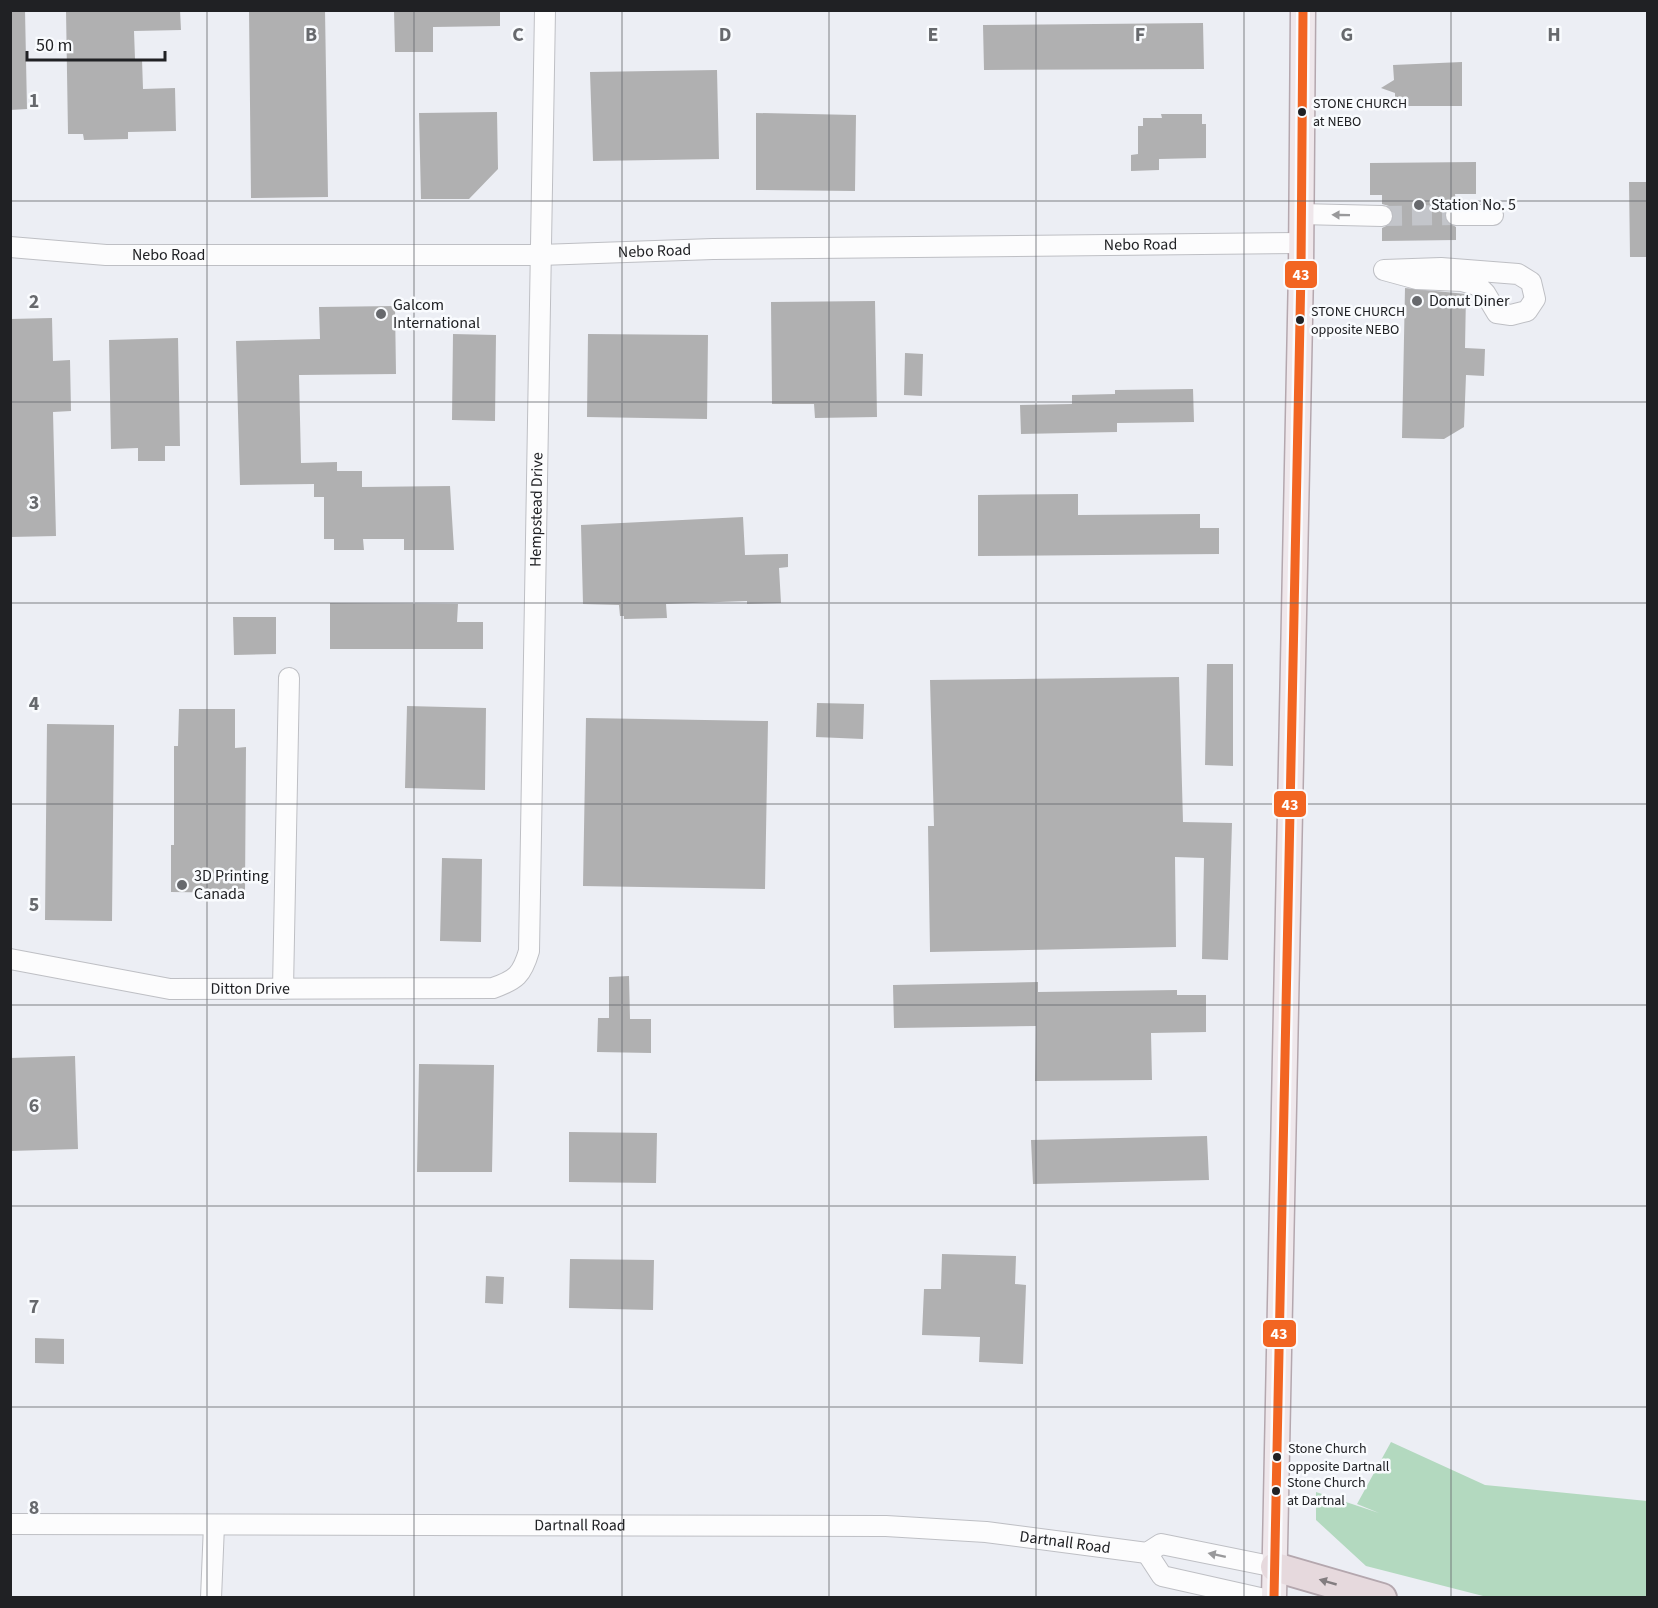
<svg xmlns="http://www.w3.org/2000/svg" width="1658" height="1608" font-family="'Source Sans 3',sans-serif">
  <style>
    .forest { fill: #b3d9bf }
    .building { fill: #b0b0b1 }
    .lines { fill: none; stroke-linecap: round; stroke-linejoin: round }
    .minor-tunnel { stroke: #c3c5ca; stroke-width: 20; stroke-dasharray: 20 10; stroke-linecap: butt }
    .minor-casing { stroke: #bebfc4; stroke-width: 22 }
    .major-casing { stroke: #b4a7ae; stroke-width: 27 }
    .highway-casing { stroke: #b4a7ae; stroke-width: 32 }
    .minor { stroke: #fcfcfd; stroke-width: 20 }
    .major { stroke: #efe7eb; stroke-width: 24 }
    .highway { stroke: #e6d9dd; stroke-width: 28 }
    .bus-1-casing { stroke: #f9fbfe; stroke-width: 14 }
    .bus-1 { stroke: #f26522; stroke-width: 9 }
    .oneway { fill: #99999b }
    .oneway2 { fill: #837d80 }
    .grid { fill: none; stroke: #67696d; stroke-width: 1.5; stroke-opacity: 0.55 }
    .bus-dot { fill: #202124; stroke: #f9fbfe; stroke-width: 2 }
    .poi-dot { fill: #67696d; stroke: #f9fbfe; stroke-width: 2 }
    .labels { text-anchor: middle; dominant-baseline: central; stroke-width: 5; stroke-linejoin: round; paint-order: stroke }
    .bus-label { font-size: 14px; fill: #202124; stroke: #f9fbfe; text-anchor: start }
    .poi-label { font-size: 16px; fill: #202124; stroke: #f9fbfe; text-anchor: start }
    .street-label { font-size: 16px; fill: #202124; stroke: #f9fbfe }
    .grid-label { font-size: 20px; text-anchor: middle; font-weight: bold; fill: #67696d; stroke: #f9fbfe; stroke-width: 5; stroke-linejoin: round; paint-order: stroke }
    .line-badge { stroke: #f9fbfe; stroke-width: 2 }
    .badge-label { font-size: 16px; text-anchor: middle; font-weight: bold; fill: #fff }
  </style>
  <rect width="100%" height="100%" fill="#eceef4"/>
  <path class="forest" d="M1391,1442L1485,1485L1647,1501V1597H1487L1366,1566L1316,1520V1492L1379,1513L1357,1504Z"/>
  <path class="building" d="M10,10H25L27,109L10,110Z
    M66,10H180L181,30L134,31L135,59H142L143,89L175,88L176,131L128,132V139L84,140L83,134H68Z
    M249,10H325L328,197L251,198Z
    M394,10H500V26L433,27V52H395Z
    M1203,23L1204,69L984,70L983,25Z
    M1462,62V106H1395V93L1381,88L1394,80L1393,65Z
    M717,70L719,159L593,161L590,72Z
    M497,112L498,169L469,199H421L419,113Z
    M756,113L856,115L855,191L756,190Z
    M1161,114H1202V124H1206V158L1159,159V170L1131,171V155L1138,154V126H1143V118H1162Z
    M1476,162V194H1455L1456,203L1450,205L1444,214L1446,221L1456,227V240L1382,241V228L1392,223L1394,216L1389,206L1382,204V195H1370V163Z
    M1629,182H1647V257H1630Z
    M1405,288L1466,294L1465,348L1485,349L1484,376L1466,375L1464,427L1444,439L1402,438Z
    M875,301L877,417L815,418L814,404H772L771,302Z
    M395,306L396,374L299,375L301,463L337,462V471H362V487L450,486L454,550H404V539H363L364,550H334V539H324V497H314V484L240,485L236,341L320,339L319,307Z
    M52,318L53,361L70,360L71,411L53,412L56,536L10,537V319Z
    M453,334L496,335L495,421L452,420Z
    M588,334L708,335L707,419L587,417Z
    M178,338L180,446H165V461H138V448L111,449L109,340Z
    M905,353L923,354L922,396L904,395Z
    M1193,389L1194,422L1117,423V432L1021,434L1020,405L1072,404V395L1115,394V390Z
    M1078,494V515L1200,514V528H1219V554L978,556V495Z
    M743,517L745,555L788,554V567L779,568L781,603L747,604V601L666,604L667,618L624,619V616H620L619,605L583,604L581,525Z
    M330,603L458,604L457,622H483V649H330Z
    M233,617H276V654L234,655Z
    M1207,664H1233V766L1205,765Z
    M1179,677L1183,822L1232,823L1228,960L1202,959L1204,858L1175,857L1176,947L930,952L928,826H934L930,680Z
    M817,703L864,704L863,739L816,737Z
    M407,706L486,708L485,790L405,788Z
    M179,709H235V748L246,747L245,893L171,892V845H174V746H178Z
    M586,718L768,721L765,889L583,886Z
    M47,724L114,725L112,921L45,920Z
    M442,858L482,859L481,942L440,941Z
    M629,976L630,1019H651V1053L597,1052L598,1018H609V977Z
    M1038,982V992L1177,990V995H1206V1032L1151,1033L1152,1080L1035,1081L1036,1026L894,1028L893,985Z
    M75,1056L78,1149L10,1151V1058Z
    M419,1064L494,1065L492,1172H417Z
    M569,1132L657,1133L656,1183L569,1182Z
    M1207,1136L1209,1180L1033,1184L1031,1140Z
    M942,1254L1016,1256L1015,1284L1026,1285L1023,1364L979,1362L980,1337L922,1335L924,1289H941Z
    M570,1259L654,1260L653,1310L569,1308Z
    M486,1276L504,1277L503,1304L485,1303Z
    M35,1338L64,1339V1364L35,1363Z"/>
  <g class="lines">
    <path class="minor-tunnel" d="M1382,216L1456,215"/>
    <g class="minor-casing">
      <g id="minor">
        <path d="M1300,214L1382,216"/>
        <path d="M1456,215H1493"/>
        <path id="s1" d="M10,247L106,255H540L713,249L1300,243"/>
        <path d="M1441,268L1518,274L1531,282L1535,299L1527,311L1511,315L1497,313L1485,293L1477,285L1462,281L1417,279L1384,270Z"/>
        <path id="s2" d="M10,959L170,989L493,988C516,980 522,975 529,951L545,10"/>
        <path d="M283,989L289,678"/>
        <path id="s3" d="M10,1524L886,1526L986,1532L1147,1553L1161,1544L1275,1567"/>
        <path d="M1147,1553L1162,1576L1260,1598"/>
        <path d="M211,1598L214,1525"/>
      </g>
    </g>
    <g class="major-casing">
      <path id="major" d="M1274,1598L1301,270L1303,10"/>
    </g>
    <g class="highway-casing">
      <path id="highway" d="M1275,1567L1382,1598"/>
    </g>
    <use href="#minor" class="minor"/>
    <use href="#major" class="major"/>
    <use href="#highway" class="highway"/>
    <g class="bus-1-casing">
      <path id="bus-1" d="M1274,1598L1301,270L1303,10"/>
    </g>
    <use href="#bus-1" class="bus-1"/>
  </g>
  <defs><path id="oneway-solid" d="M-6-.8H1V-3.2L6.5 0L1 3.2V.8H-6Z" transform="scale(1.5)"/></defs>
  <g class="oneway">
    <use href="#oneway-solid" transform="translate(1341 215) rotate(-179)"/>
    <use href="#oneway-solid" transform="translate(1217 1555) rotate(-168)"/>
  </g>
  <use class="oneway2" href="#oneway-solid" transform="translate(1328 1582) rotate(-164)"/>
  <path class="grid" d="M207,10V1598M414,10V1598M622,10V1598M829,10V1598M1036,10V1598M1244,10V1598M1451,10V1598M10,201H1648M10,402H1648M10,603H1648M10,804H1648M10,1005H1648M10,1206H1648M10,1407H1648"/>
  <g class="bus-dot">
    <circle cx="1302" cy="112" r="5"/>
    <circle cx="1300" cy="320" r="5"/>
    <circle cx="1277" cy="1457" r="5"/>
    <circle cx="1276" cy="1491" r="5"/>
  </g>
  <g class="poi-dot">
    <circle cx="1419" cy="205" r="6"/>
    <circle cx="1417" cy="301" r="6"/>
    <circle cx="381" cy="314" r="6"/>
    <circle cx="182" cy="885" r="6"/>
  </g>
  <g class="labels">
    <g class="bus-label">
      <text x="1313" y="104">STONE CHURCH<tspan x="1313" dy="18">at NEBO</tspan></text>
      <text x="1311" y="312">STONE CHURCH<tspan x="1311" dy="18">opposite NEBO</tspan></text>
      <text x="1288" y="1449">Stone Church<tspan x="1288" dy="18">opposite Dartnall</tspan></text>
      <text x="1287" y="1483">Stone Church<tspan x="1287" dy="18">at Dartnal</tspan></text>
    </g>
    <g class="poi-label">
      <text x="1431" y="205">Station No. 5</text>
      <text x="1429" y="301">Donut Diner</text>
      <text x="393" y="305">Galcom<tspan x="393" dy="18">International</tspan></text>
      <text x="194" y="876">3D Printing<tspan x="194" dy="18">Canada</tspan></text>
    </g>
    <g class="street-label">
      <text stroke="none"><textPath href="#s1" startOffset="1131">Nebo Road</textPath></text>
      <text stroke="none"><textPath href="#s1" startOffset="645">Nebo Road</textPath></text>
      <text stroke="none"><textPath href="#s1" startOffset="159">Nebo Road</textPath></text>
      <text stroke="none"><textPath href="#s2" startOffset="982">Hempstead Drive</textPath></text>
      <text stroke="none"><textPath href="#s2" startOffset="243">Ditton Drive</textPath></text>
      <text stroke="none"><textPath href="#s3" startOffset="570">Dartnall Road</textPath></text>
      <text stroke="none"><textPath href="#s3" startOffset="1056">Dartnall Road</textPath></text>
    </g>
  </g>
  <g class="grid-label">
    <text x="311" y="41">B</text>
    <text x="518" y="41">C</text>
    <text x="725" y="41">D</text>
    <text x="933" y="41">E</text>
    <text x="1140" y="41">F</text>
    <text x="1347" y="41">G</text>
    <text x="1554" y="41">H</text>
    <text x="34" y="107">1</text>
    <text x="34" y="308">2</text>
    <text x="34" y="509">3</text>
    <text x="34" y="710">4</text>
    <text x="34" y="911">5</text>
    <text x="34" y="1112">6</text>
    <text x="34" y="1313">7</text>
    <text x="34" y="1514">8</text>
  </g>
  <g class="line-badge">
    <rect x="1284" y="260" width="34" height="29" rx="6" fill="#f26522"/>
    <rect x="1273" y="790" width="34" height="28" rx="6" fill="#f26522"/>
    <rect x="1262" y="1319" width="35" height="29" rx="6" fill="#f26522"/>
  </g>
  <g class="badge-label">
    <text x="1301" y="280">43</text>
    <text x="1290" y="810">43</text>
    <text x="1279" y="1339">43</text>
  </g>
  <rect width="1658" height="1608" fill="none" stroke="#202124" stroke-width="24"/>
  <path d="M27 51v9h138v-9" fill="none" stroke="#202124" stroke-width="3"/>
  <text x="36" y="51" font-size="18" fill="#202124" stroke="#f9fbfe" stroke-width="4.5" paint-order="stroke">50 m</text>
</svg>
